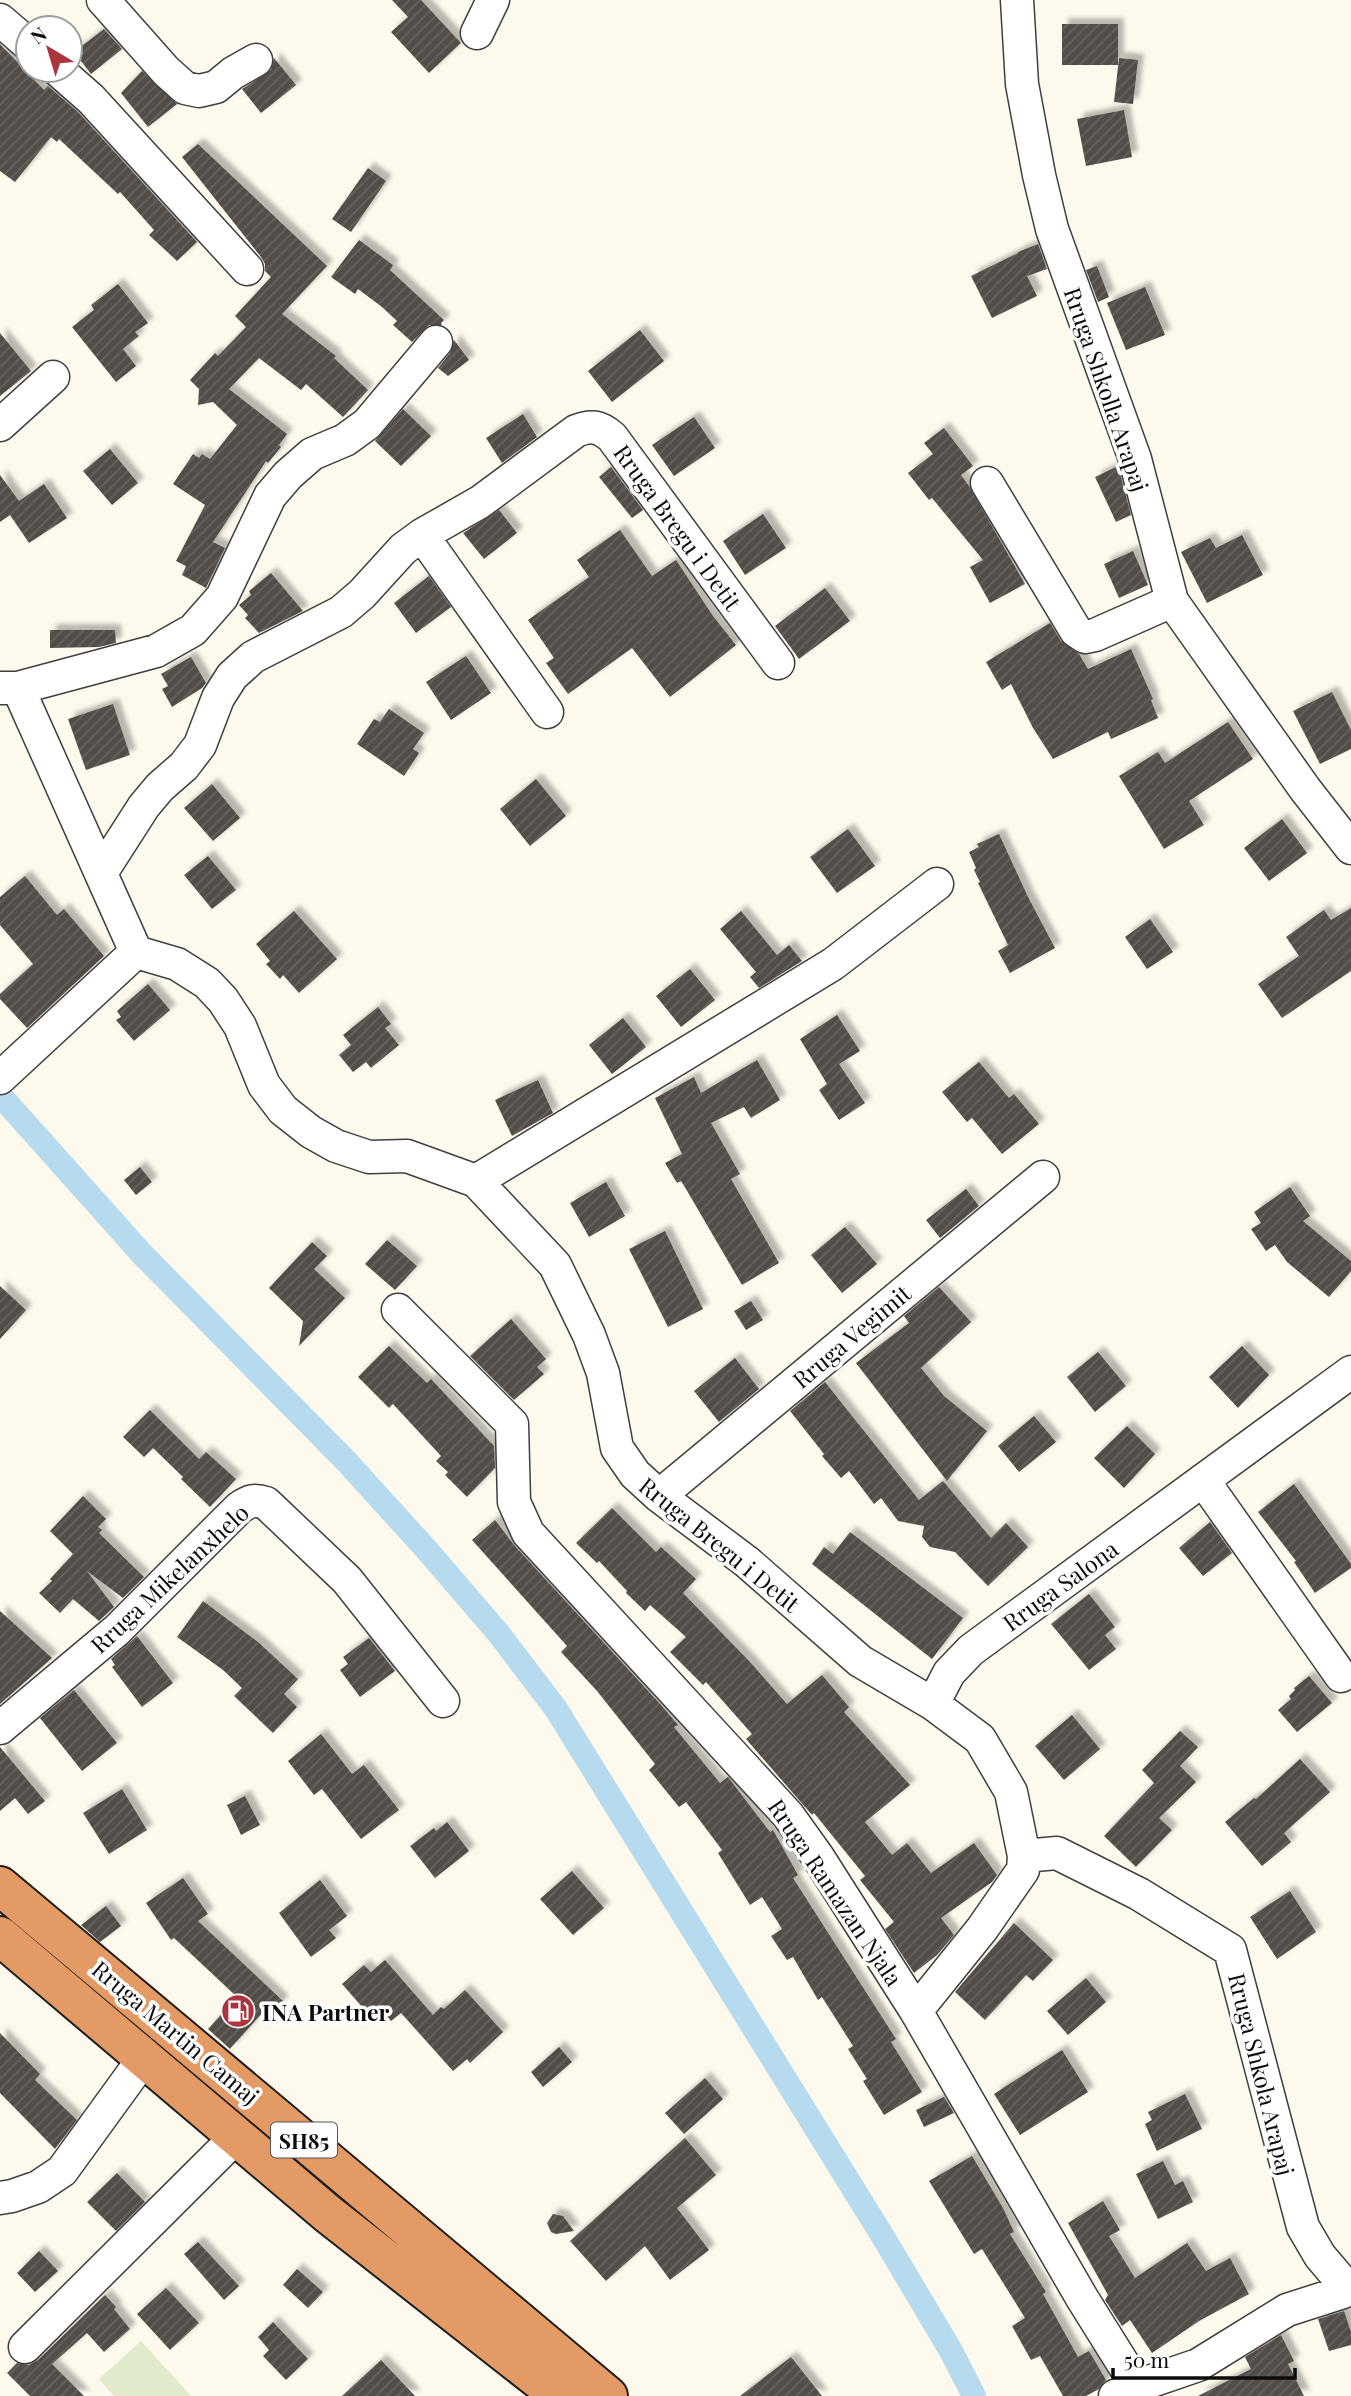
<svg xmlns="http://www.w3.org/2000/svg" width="1351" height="2396" font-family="'Playfair Display',serif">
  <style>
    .pitch { fill: #e1ebcb }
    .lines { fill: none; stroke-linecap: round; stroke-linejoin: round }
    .canal { stroke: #b7dbee; stroke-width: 24 }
    .building { fill: url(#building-hatch); filter: url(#shadow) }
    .minor-casing { stroke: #3f3f3f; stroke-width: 35 }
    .highway-casing { stroke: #1d1d1d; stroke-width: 42 }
    .minor { stroke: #fff; stroke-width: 32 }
    .highway { stroke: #e39a64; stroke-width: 38 }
    .labels { text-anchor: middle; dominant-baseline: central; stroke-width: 7; stroke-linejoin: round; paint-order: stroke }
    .shield { fill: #fff; stroke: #555; stroke-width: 2 }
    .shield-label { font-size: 21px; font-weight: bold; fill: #0c0c0c }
    .street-label { font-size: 23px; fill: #0c0c0c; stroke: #fff }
    .poi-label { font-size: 23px; font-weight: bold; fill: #0c0c0c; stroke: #fff; text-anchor: start }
  </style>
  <defs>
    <pattern id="building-hatch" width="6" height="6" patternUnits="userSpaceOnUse" patternTransform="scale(1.75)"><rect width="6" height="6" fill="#534d49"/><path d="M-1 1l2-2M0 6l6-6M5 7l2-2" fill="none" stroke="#67625f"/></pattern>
    <filter id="shadow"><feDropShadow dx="6" dy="-6" stdDeviation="2" flood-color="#0004"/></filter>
  </defs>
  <rect width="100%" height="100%" fill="#fdf9ed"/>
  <path class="pitch" d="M141,2341L191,2396H114L99,2379Z"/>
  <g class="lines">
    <path class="canal" d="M0,1095L142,1254L346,1461L426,1549L499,1634L556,1709L885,2240L951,2351L974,2396"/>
  </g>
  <path class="building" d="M392,0H421L461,43L429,73L391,32L408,17Z
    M1062,24H1118V65H1062Z
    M104,29L122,49L91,74L74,52Z
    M0,44L44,90L48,86L78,112L197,242L177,261L149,235L154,230L120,192L118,194L59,139L57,142L51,137L15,182L0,171Z
    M274,58L296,85L261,113L242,89L271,70Z
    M1119,58L1138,60L1133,104L1114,102Z
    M142,71L177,104L148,127L121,93Z
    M1124,110L1132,157L1086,166L1077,119Z
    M198,144L327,266L282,314L336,356L334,358L368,390L343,417L306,384L301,390L259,358L229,389L287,434L279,445L281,447L268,463L266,461L213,542L225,548L206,588L182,575L186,566L176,561L205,505L173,484L193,454L199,458L202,454L210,459L237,425L213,402L198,405L199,389L190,380L215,353L218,356L246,327L235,316L271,277L265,271V264L261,257L182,157Z
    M368,168L386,181L351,232L332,219Z
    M359,240L393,265L390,270L444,320L441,323L442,325H429L412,342L393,325L397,321L382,307L358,289L355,294L331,277Z
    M1038,244L1047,269L1027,276L1037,296L992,318L971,276L1018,253V252Z
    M1097,266L1109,297L1098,302L1086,270Z
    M118,284L148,323L135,332L139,336L123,349L136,366L116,382L72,327L94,310L91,305Z
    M1145,287L1165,335L1126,350L1107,303Z
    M640,330L664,361L612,402L588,371Z
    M0,333L31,371L0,396Z
    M454,340L469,360L448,376L438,368L450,353Z
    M403,409L431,436L401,466L375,441Z
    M523,414L537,437L502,463L486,438Z
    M694,417L715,448L674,476L652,445Z
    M944,428L973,466L961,475L969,486L1025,584L990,603L970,567L983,560L932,498L929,500L908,473L933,454L924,443Z
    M110,449L138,483L112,505L83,471Z
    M1118,466L1131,515L1116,522L1095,477Z
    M611,467L643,510L632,518L599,477Z
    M0,475L19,501L44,484L67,518L29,543L10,515L0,522Z
    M499,510L517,533L484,559L463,533Z
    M763,514L786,548L745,575L723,541Z
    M620,530L652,576L676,560L713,616L736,645L670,697L632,648L568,694L546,663L554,658L528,620L589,577L577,560Z
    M1242,535L1263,575L1207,603L1181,552L1210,538L1216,548Z
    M1133,551L1148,585L1119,598L1104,564Z
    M271,573L303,611L259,633L245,618L248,615L239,605L251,595L249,591Z
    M429,576L451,607L416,633L394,603Z
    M825,588L850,621L799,659L775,626Z
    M1050,623L1061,641L1079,654L1088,669L1131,649L1153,699L1151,700L1158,718L1111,739L1108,732L1053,759L1033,728L1011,684L1002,690L986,662Z
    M50,630H115L116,643L99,647L50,648Z
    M466,656L491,693L451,720L426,682Z
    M191,657L206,683L202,688L172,707L162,689L168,686L161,674Z
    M1332,692L1351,730V749L1320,764L1293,711Z
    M113,704L130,755L86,770L68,719Z
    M389,709L424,733L413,749L419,753L404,776L357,744L374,719L380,722Z
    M1228,722L1253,759L1189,801L1204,825L1164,849L1119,776L1158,752L1165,763Z
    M536,779L566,816L530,846L500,809Z
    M212,784L240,818L213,841L184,808Z
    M1282,819L1307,853L1269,881L1244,848Z
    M848,829L875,866L837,893L810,857Z
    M999,834L1028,897L1055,948L1010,973L998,951L1008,945L978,883L980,882L974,870L976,868L969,852L979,847L977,844Z
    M208,856L236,890L212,909L184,875Z
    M25,876L57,915L64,909L104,956L27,1028L0,999V994L33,964L0,925V897Z
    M1351,908V971L1282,1018L1258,984L1299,956L1286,937L1324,910L1331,920Z
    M294,911L337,959L299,993L283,975L280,979L266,964L270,961L256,944Z
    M741,911L777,955L789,945L802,961L759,988L750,977L756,972L720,929Z
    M1150,919L1173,952L1147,969L1125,937Z
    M690,969L715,1000L681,1027L656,996Z
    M148,984L170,1010L134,1041L116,1020L121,1017L117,1011Z
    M378,1007L391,1024L385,1028L399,1045L371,1068L366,1062L353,1072L339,1055L351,1045L343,1035Z
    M837,1015L860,1051L839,1064L865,1103L839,1120L819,1090L827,1084L800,1039Z
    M623,1018L646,1047L612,1074L589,1045Z
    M757,1060L780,1100L751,1118L744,1107L711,1123L740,1174L731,1179L779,1263L742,1285L686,1189L681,1181L677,1183L665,1163L682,1154L655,1098L694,1077L701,1093Z
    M979,1062L1009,1098L1014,1094L1039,1124L1002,1154L972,1118L967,1122L942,1092Z
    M538,1080L553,1113L512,1136L495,1100Z
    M140,1167L152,1182L136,1195L124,1180Z
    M606,1182L625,1216L589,1237L570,1203Z
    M1290,1187L1310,1216L1303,1221L1351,1261V1271L1329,1297L1287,1262L1275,1245L1266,1251L1251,1229L1261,1223L1254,1212Z
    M966,1189L979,1206L940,1238L926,1220Z
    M845,1227L877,1264L842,1293L811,1255Z
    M665,1231L703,1309L668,1327L629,1249Z
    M387,1240L417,1266L395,1290L365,1264Z
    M312,1242L327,1256L314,1269L345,1298L299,1346L303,1321L269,1288Z
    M0,1286L26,1310L0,1339Z
    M939,1287L971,1322L921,1368L944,1396L987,1431L947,1481L856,1363L909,1323L904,1316Z
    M751,1301L763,1320L746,1330L734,1311Z
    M511,1319L546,1359L537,1367L544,1374L514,1400L470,1356Z
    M389,1346L427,1383L431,1379L494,1446L495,1468L467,1497L445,1475L448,1472L436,1461L441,1456L393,1404L389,1408L358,1377Z
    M1242,1346L1269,1375L1238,1408L1209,1377Z
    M1098,1352L1126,1386L1095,1412L1067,1377Z
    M735,1358L759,1389L719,1422L694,1391Z
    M825,1382L919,1500L943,1481L991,1538L1006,1523L1028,1547L988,1586L955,1552L930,1547L922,1537L924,1526L898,1521L881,1498L874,1504L849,1471L841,1478L822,1456L824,1454L790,1411Z
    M150,1410L199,1459L206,1452L236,1479L210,1507L181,1479L183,1477L153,1448L144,1457L123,1437Z
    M1034,1416L1056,1442L1019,1472L998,1446Z
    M1127,1426L1155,1454L1124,1488L1094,1458Z
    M1294,1484L1351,1564V1568L1315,1593L1294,1562L1296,1561L1258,1512Z
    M83,1496L106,1519L98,1527L102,1530L99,1533L144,1577L123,1598L87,1571L114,1607L99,1621L73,1599L60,1613L39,1593L52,1581L50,1579L73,1554L50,1531Z
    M612,1508L656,1552L661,1547L696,1579L683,1593L750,1662L787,1704L822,1675L849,1707L844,1712L910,1785L865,1822L892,1855L907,1843L931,1873L974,1843L997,1875L992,1882L941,1918L954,1935L937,1955L914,1973L885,1929L894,1922L860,1880L865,1876L814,1813L812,1815L746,1739L752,1734L706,1682L703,1685L670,1652L686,1637L650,1605L645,1611L626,1593L627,1591L599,1561L597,1563L576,1543Z
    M495,1520L514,1545L661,1705L678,1725L674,1727L720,1783L728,1777L770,1832L773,1830L798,1875L793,1878L896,2039L891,2042L922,2092L884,2115L863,2081L867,2079L848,2049L853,2046L822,1997L818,2000L793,1957L787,1960L771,1936L782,1929L762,1897L750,1905L718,1853L722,1850L686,1802L679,1807L649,1770L655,1764L597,1691L561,1652L567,1646L472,1540Z
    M1210,1522L1232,1553L1203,1576L1179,1548Z
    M850,1532L963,1618L932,1659L812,1564L824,1547L833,1554Z
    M1089,1594L1115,1627L1105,1635L1116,1649L1089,1670L1051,1624Z
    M203,1601L258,1642L298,1679L284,1694L297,1707L273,1733L234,1696L242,1688L223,1670L177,1637Z
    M0,1611L52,1658L0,1704Z
    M137,1636L173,1683L142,1707L112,1667L115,1665L111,1659Z
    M369,1638L395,1671L360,1697L340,1670L348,1664L343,1657Z
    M1309,1676L1332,1703L1297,1732L1278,1710L1291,1699L1289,1696L1295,1690L1294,1688Z
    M74,1690L117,1743L82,1771L40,1718Z
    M1072,1715L1100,1749L1064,1780L1035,1746Z
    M1180,1731L1198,1747L1180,1766L1196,1782L1159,1818L1172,1830L1136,1867L1104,1836L1154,1783L1142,1770Z
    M321,1734L352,1774L364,1765L399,1810L361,1839L322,1789L314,1795L288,1761Z
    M0,1747L45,1801L28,1814L15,1798L0,1811Z
    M1300,1759L1330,1792L1284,1833L1291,1842L1262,1866L1225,1822L1254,1798L1256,1799Z
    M122,1789L147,1830L109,1854L83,1813Z
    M245,1796L260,1825L241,1835L227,1805Z
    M447,1822L469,1851L435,1878L410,1846L434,1828L436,1831Z
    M572,1871L604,1908L573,1935L540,1899Z
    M183,1878L208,1914L198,1921L283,2001L268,2017L263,2012L230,2049L208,2029L237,1997L174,1938L171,1940L146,1903Z
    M320,1880L347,1916L329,1930L336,1938L311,1957L279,1913Z
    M1290,1891L1316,1932L1277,1959L1250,1917Z
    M106,1906L121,1926L100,1942L81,1925Z
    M1014,1923L1053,1960L1033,1981L1026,1975L985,2020L955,1992Z
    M385,1960L433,2015L441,2007L444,2009L465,1990L503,2032L470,2063L467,2059L453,2071L401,2013L391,2021L379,2008L370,2016L342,1984L364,1965L371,1972Z
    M1086,1978L1106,2002L1068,2035L1047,2011Z
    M0,2033L40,2074L35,2080L77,2120L55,2149L0,2093Z
    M559,2047L572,2062L543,2087L531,2072Z
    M1062,2050L1088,2092L1020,2135L994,2094Z
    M705,2078L723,2099L684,2134L665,2113Z
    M1185,2094L1202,2129L1157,2151L1145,2124L1152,2120L1148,2112Z
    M944,2097L954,2113L924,2127L916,2110Z
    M685,2138L716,2175L677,2208L709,2250L670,2280L645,2246L606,2281L570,2241Z
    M972,2156L1003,2208L1014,2232L1010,2234L1046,2292L1043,2294L1078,2357L1089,2351L1106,2380L1099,2389L1086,2396H1063L1040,2356L1031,2360L1012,2326L1025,2318L982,2249L974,2254L929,2181Z
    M1163,2161L1175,2185L1183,2181L1193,2202L1158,2219L1136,2174Z
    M117,2173L145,2202L116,2231L87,2202Z
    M1103,2201L1120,2230L1109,2236L1135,2278L1187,2243L1206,2271L1230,2258L1249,2294L1199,2321L1152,2353L1130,2320L1122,2326L1105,2300L1108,2295L1068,2223Z
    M553,2214L563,2216L574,2231L556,2234L551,2232L547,2223Z
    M198,2242L239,2286L224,2300L184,2254Z
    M39,2251L58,2271L35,2292L17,2273Z
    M297,2269L323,2292L308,2308L283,2285Z
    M166,2288L199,2323L170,2350L137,2314Z
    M105,2295L116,2307L114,2309L130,2329L104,2352L87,2333L52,2364L84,2396H30L7,2373L17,2363L29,2365L38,2360Z
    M1344,2311L1351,2332V2345L1329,2351L1318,2319Z
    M273,2322L308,2359L286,2380L263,2356L269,2350L258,2337Z
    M1281,2335L1294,2361L1288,2364L1304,2396H1198L1251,2369L1245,2357Z
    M791,2357L822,2396H740Z
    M381,2360L415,2396H342Z"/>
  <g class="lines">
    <g class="minor-casing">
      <path id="minor" d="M103,0L166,71L185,88L199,91L216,87L233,73L256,60
        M1017,0L1022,84L1039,175L1052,229L1135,459L1172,601L1305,789L1351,848
        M0,20L28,44
        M477,33L493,0
        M58,70L91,99L247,269
        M0,425L53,377
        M987,483L1076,631L1085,637L1095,635L1172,601
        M422,535L547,712
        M0,688H18L156,651L193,630L222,597L270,496L288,475L312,454L345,440L367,424L436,342
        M18,688L136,952
        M101,873L144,806L160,787L184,766L200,745L218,698L232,676L253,657L341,612L362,594L403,549L422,535L480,502L576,431C591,425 599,426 612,437L778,663
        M136,952L177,964L207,983L223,1000L240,1026L264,1085L283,1110L311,1132L336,1146L369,1157L407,1156L476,1181L555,1265L589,1335L603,1373L617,1448L635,1474L659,1496L747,1562L860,1661L933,1704L980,1739L1011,1792L1024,1856L1023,1870L982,1929L916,2011
        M0,1078L136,952
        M476,1181L833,964L937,884
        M398,1310L512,1424L514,1502L528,1533L788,1815L818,1857L916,2011L1082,2298L1137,2386
        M1203,1480L1341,1676
        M659,1496L1043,1177
        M933,1704L949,1673L971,1650L1351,1372
        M0,1728L117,1630L239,1508C249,1501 254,1499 266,1503L347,1580L443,1701
        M1024,1856L1057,1853L1139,1894L1230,1950L1303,2227L1320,2256L1348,2289
        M0,2198L12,2196L38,2187L62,2171L144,2058
        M25,2347L237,2136
        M1115,2396L1137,2386L1198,2365L1287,2310L1343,2292L1351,2286"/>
    </g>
    <g class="highway-casing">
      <path id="highway" d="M0,1886L608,2396
        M0,1936L328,2214L560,2396"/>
    </g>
    <use href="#minor" class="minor"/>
    <use href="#highway" class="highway"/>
  </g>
  <defs>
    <g id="fuel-disc" transform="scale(1.75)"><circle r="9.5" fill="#ab343e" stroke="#fff"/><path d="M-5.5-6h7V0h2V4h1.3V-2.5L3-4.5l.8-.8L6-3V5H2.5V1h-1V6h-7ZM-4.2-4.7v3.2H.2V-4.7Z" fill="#fff"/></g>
  </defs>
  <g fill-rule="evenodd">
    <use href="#fuel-disc" x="238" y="2011"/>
  </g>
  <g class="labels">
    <rect class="shield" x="271" y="2122.5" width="66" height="35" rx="5"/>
    <g class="shield-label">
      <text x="304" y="2140">SH85</text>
    </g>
    <g class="street-label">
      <text transform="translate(1107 389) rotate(71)">Rruga Shkolla Arapaj</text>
      <text transform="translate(678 527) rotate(54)">Rruga Bregu i Detit</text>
      <text transform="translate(851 1336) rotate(-40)">Rruga Vegimit</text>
      <text transform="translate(720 1544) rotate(39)">Rruga Bregu i Detit</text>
      <text transform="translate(169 1578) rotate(-43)">Rruga Mikelanxhelo</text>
      <text transform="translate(1060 1585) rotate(-36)">Rruga Salona</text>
      <text transform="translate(836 1892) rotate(56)">Rruga Ramazan Njala</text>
      <text transform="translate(176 2032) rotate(40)">Rruga Martin Camaj</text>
      <text transform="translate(1262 2074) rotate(76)">Rruga Shkola Arapaj</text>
    </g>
    <g class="poi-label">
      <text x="262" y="2011">INA Partner</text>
    </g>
  </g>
  <g transform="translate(49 49) rotate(322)"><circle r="33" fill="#ffffff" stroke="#9e9e9e" stroke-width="2"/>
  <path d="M0-5L12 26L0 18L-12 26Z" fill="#ab343e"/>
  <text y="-10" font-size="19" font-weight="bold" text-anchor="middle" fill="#0c0c0c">N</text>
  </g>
  <path d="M1113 2368v10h182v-10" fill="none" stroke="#0c0c0c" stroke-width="3.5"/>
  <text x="1124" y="2368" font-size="21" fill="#0c0c0c" stroke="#ffffff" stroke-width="5" paint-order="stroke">50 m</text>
</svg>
